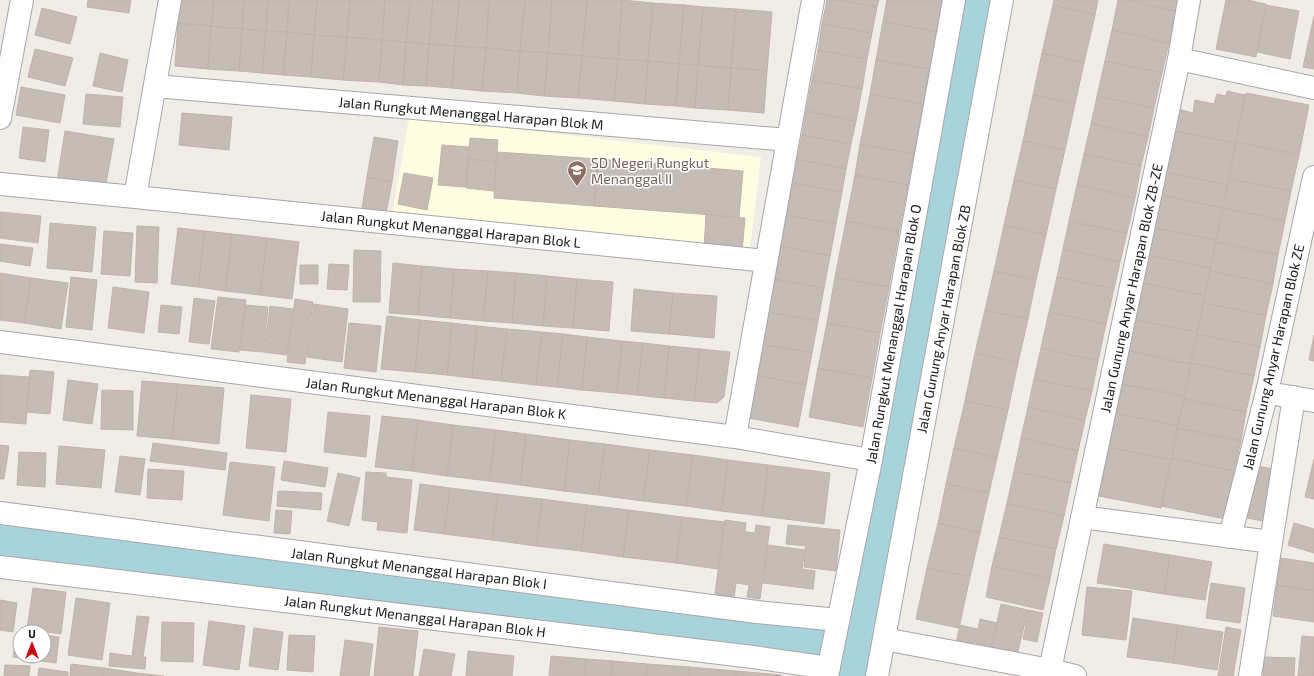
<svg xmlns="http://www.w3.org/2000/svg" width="1314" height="676" font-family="'Exo 2',sans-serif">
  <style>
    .education { fill: #fefde2 }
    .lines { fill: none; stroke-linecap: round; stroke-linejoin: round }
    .river { stroke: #a8d3dd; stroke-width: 48 }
    .building { fill: #c5bcb6; stroke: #c2b3a9 }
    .minor-casing { stroke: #a7a7a7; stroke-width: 24 }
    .minor { stroke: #fff; stroke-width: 22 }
    .labels { text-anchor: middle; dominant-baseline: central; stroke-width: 3; stroke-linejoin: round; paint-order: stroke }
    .street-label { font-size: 14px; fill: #202020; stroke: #fff }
    .education-label { font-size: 14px; fill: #785e54; stroke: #fff; text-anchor: start }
  </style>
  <rect width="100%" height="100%" fill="#f0ede7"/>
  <path class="education" d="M409,117L761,157L749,257L392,216Z"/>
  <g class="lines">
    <path class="river" d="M0,539L281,577L859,649
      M854,676L988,0"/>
  </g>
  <path class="building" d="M88,0H131L129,13L87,7Z
    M180,0H214L211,26L178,23Z
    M214,0H244L242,29L211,26Z
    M244,0H268L266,31L242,29Z
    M268,0H289L287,32L266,31Z
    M289,0H317L314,35L287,32Z
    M317,0H350L347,37L314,35Z
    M350,0H385L382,40L347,37Z
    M385,0H410L406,42L382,40Z
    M410,0H433L429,44L406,42Z
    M433,0H459L455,46L429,44Z
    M459,0H489L486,48L455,46Z
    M489,0H525L520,51L486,48Z
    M525,0H552L548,53L520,51Z
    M552,0H587L582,56L548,53Z
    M587,0H622L618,59L582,56Z
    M622,0L653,3L648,61L618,59Z
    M827,0H837L877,7L872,33L822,24Z
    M837,0H879L877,7Z
    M887,0H943L937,32L883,21Z
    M1054,0H1098L1095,15L1053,5Z
    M1118,0H1127L1176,11L1169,43L1112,30Z
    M1127,0H1178L1176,11Z
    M1226,0H1247L1266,4L1256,57L1216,49Z
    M653,3L684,5L679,64L648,61Z
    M684,5L703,7L698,65L679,64Z
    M1053,5L1095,15L1084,63L1042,53Z
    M1266,5L1299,11L1290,59L1257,52Z
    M703,7L736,9L731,68L698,65Z
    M42,8L77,17L70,44L35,35Z
    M736,9L772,12L767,71L731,68Z
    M1314,16V69L1303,67Z
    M883,21L937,32L930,69L876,60Z
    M178,23L211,26L208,69L175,66Z
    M822,24L872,33L867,59L818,50Z
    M211,26L242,29L239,71L208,69Z
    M242,29L266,31L262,73L239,71Z
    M1112,30L1169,43L1162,73L1105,61Z
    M266,31L287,32L283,75L262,73Z
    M287,32L314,35L311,77L283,75Z
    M314,35L347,37L343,80L311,77Z
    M347,37L382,40L379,82L343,80Z
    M382,40L406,42L403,85L379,82Z
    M406,42L429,44L426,86L403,85Z
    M429,44L455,46L452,88L426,86Z
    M455,46L486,48L482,91L452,88Z
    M486,48L520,51L517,93L482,91Z
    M35,49L73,58L65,86L28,77Z
    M818,50L867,59L862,89L812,80Z
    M520,51L548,53L544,96L517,93Z
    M100,53L128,60L122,92L93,86Z
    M548,53L582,56L578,98L544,96Z
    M1042,53L1084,63L1075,104L1033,95Z
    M582,56L618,59L614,101L578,98Z
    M618,59L648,61L645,104L614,101Z
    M876,60L930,69L923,104L870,94Z
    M648,61L679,64L676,106L645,104Z
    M1105,61L1162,73L1154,108L1097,96Z
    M679,64L698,65L695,108L676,106Z
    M698,65L731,68L728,110L695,108Z
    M731,68L767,71L764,113L728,110Z
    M812,80L862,89L856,121L806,111Z
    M21,87L65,95L60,123L16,115Z
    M1227,91L1245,95L1236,143L1174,131L1178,109L1193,113L1195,100L1214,104L1217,94L1226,96Z
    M1246,93L1309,105L1299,155L1236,142Z
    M86,94L123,97L120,127L83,124Z
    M870,94L923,104L914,154L860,144Z
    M1033,95L1075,104L1065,150L1023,141Z
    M1097,96L1154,108L1148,137L1091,124Z
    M806,111L856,121L851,144L802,135Z
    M182,113L232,117L229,150L179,145Z
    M1091,124L1148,137L1141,166L1084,154Z
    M23,127L49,130L45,162L19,158Z
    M65,131L114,139L105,189L57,181Z
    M1174,131L1236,143L1227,185L1165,172Z
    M802,135L851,144L846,169L797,159Z
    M374,137L398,141L392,182L367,177Z
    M470,138L498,140L496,162L468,159Z
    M1023,141L1065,150L1056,189L1014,180Z
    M1236,142L1299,155L1291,191L1229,179Z
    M860,144L914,154L908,185L855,175Z
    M442,145L469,147L466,187L438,185Z
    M497,152L598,159L594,206L494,198Z
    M1084,154L1141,166L1135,198L1077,185Z
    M468,159L496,162L494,191L466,188Z
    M598,159L743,171L739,217L594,206Z
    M797,159L846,169L842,192L793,183Z
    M1165,172L1227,185L1222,208L1161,195Z
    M404,173L433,178L427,210L398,204Z
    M855,175L908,185L899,232L846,221Z
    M367,177L392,182L385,218L361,214Z
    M1229,179L1291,191L1285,221L1223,208Z
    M1014,180L1056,189L1046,235L1004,225Z
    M793,183L842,192L836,224L786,215Z
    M1077,185L1135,198L1127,233L1069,221Z
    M1161,195L1222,208L1216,240L1154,228Z
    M1223,208L1285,221L1278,255L1216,242Z
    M0,212L41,216L38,243L0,238Z
    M706,215L745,218L742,252L704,248Z
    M786,215L836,224L830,256L781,246Z
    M846,221L899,232L889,287L835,277Z
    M1069,221L1127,233L1120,262L1063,249Z
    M50,223L96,227L92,272L47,268Z
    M1004,225L1046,235L1036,280L994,271Z
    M137,226L159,227L157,283L135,282Z
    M178,228L205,231L198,287L171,284Z
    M1154,228L1216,240L1210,268L1148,255Z
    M104,231L133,233L130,276L101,274Z
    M205,231L232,234L225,291L198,287Z
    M232,234L267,238L260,295L225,291Z
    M267,238L299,242L292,299L260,295Z
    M1216,242L1278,255L1273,284L1210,271Z
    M0,244L33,248L30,266L0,261Z
    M781,246L830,256L824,288L774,279Z
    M1063,249L1120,262L1114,289L1057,277Z
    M354,250L381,251L380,302H353Z
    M1148,255L1210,268L1205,296L1143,283Z
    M393,263L422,266L418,315L389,313Z
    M329,264L349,265L347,290L327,289Z
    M300,265H318V284H300Z
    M422,266L454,269L450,318L418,315Z
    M454,269L488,271L483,321L450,318Z
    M488,271L516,273L512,323L483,321Z
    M994,271L1036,280L1028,319L985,310Z
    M1210,271L1273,284L1266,315L1203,303Z
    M0,273L31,278L24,323L0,320Z
    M516,273L547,276L543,326L512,323Z
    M547,276L577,279L573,328L543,326Z
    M71,277L97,280L92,330L66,327Z
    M835,277L889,287L880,333L827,323Z
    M1057,277L1114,289L1106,324L1049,312Z
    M31,278L68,283L61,329L24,323Z
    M577,279L613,282L609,331L573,328Z
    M774,279L824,288L818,321L768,312Z
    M1143,283L1205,296L1197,332L1135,320Z
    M113,287L149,292L144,333L108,328Z
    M634,289L673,293L669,334L631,331Z
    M673,293L717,296L714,338L669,334Z
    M218,297L246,300L239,352L211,349Z
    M194,298L215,301L209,344L189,342Z
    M295,299L313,302L305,364L287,362Z
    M1203,303L1266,315L1260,347L1197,334Z
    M314,304L348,309L342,362L307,357Z
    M161,305L182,307L179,334L158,332Z
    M245,305L268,307L263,352L240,350Z
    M270,306L293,309L287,355L264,352Z
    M985,310L1028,319L1018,363L975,353Z
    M768,312L818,321L812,353L762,344Z
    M1049,312L1106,324L1098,361L1041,348Z
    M387,316L420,320L415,372L381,369Z
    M420,320L452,323L447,375L415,372Z
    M1135,320L1197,332L1190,364L1129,351Z
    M349,323L381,326L376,372L344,368Z
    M452,323L477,326L472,378L447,375Z
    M827,323L880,333L872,378L818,368Z
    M477,326L507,329L501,381L472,378Z
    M507,329L542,332L536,385L501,381Z
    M542,332L563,334L557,387L536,385Z
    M563,334L587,337L582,390L557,387Z
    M1197,334L1260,347L1254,376L1191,363Z
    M1314,335V361L1309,360Z
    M587,337L622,341L617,393L582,390Z
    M622,341L643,343L637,395L617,393Z
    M643,343L669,346L664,398L637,395Z
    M762,344L812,353L806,385L756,375Z
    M669,346L700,349L694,401L664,398Z
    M1041,348L1098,361L1092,391L1034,379Z
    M700,349L730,352L724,397L717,403L694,401Z
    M1129,351L1190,364L1184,396L1122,384Z
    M975,353L1018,363L1008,410L965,401Z
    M1191,363L1254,376L1246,412L1184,399Z
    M818,368L872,378L863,427L809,417Z
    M30,370L54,372L50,414L27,412Z
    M0,375L29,377L26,424L0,422Z
    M756,375L806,385L798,427L748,418Z
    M1034,379L1092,391L1085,420L1028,407Z
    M68,380L98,384L92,424L63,420Z
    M142,381L178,384L172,439L137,436Z
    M178,384L224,388L219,444L172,439Z
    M1122,384L1184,396L1178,426L1116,413Z
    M102,390L133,391V430L101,429Z
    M251,395L291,399L286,452L246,448Z
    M1184,399L1246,412L1241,441L1177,428Z
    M965,401L1008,410L997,458L954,448Z
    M1028,407L1085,420L1078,451L1021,438Z
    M328,412L370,416L366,457L324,452Z
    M1116,413L1178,426L1171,460L1109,447Z
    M382,416L418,420L412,471L375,467Z
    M418,420L453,425L447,476L412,471Z
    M453,425L496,430L489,481L447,476Z
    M1177,428L1241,441L1234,471L1172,458Z
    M496,430L526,434L520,485L489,481Z
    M526,434L570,440L564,491L520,485Z
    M1021,438L1078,451L1071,483L1014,471Z
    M570,440L605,444L598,495L564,491Z
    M153,443L227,453L225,470L150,461Z
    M605,444L650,450L643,501L598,495Z
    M0,445L9,446L4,479H0Z
    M59,446L105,450L101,488L56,484Z
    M1109,447L1171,460L1161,508L1099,496Z
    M954,448L997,458L989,493L946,484Z
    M650,450L693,455L686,506L643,501Z
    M19,452L46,453L45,487L17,485Z
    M693,455L728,460L721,511L686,506Z
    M120,456L145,459L140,495L115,492Z
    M1172,458L1234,471L1225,519L1161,506Z
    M1314,459V499L1305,497Z
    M728,460L768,465L762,516L721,511Z
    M284,461L328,468L325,487L281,480Z
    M230,462L275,467L269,521L223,515Z
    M768,465L830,473L824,524L762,516Z
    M1257,466L1273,469L1263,521L1247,518Z
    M148,469L184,471L182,500L147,498Z
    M1014,471L1071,483L1064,516L1007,503Z
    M366,472L386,473V477L412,480L407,533L377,530L378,522L362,520Z
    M338,473L360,478L349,526L327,521Z
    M420,484L450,488L444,534L414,530Z
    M946,484L989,493L980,533L938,523Z
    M450,488L498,494L492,540L444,534Z
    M278,491L322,493L321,510L277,506Z
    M498,494L542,499L536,546L492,540Z
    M542,499L587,505L581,551L536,546Z
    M1007,503L1064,516L1056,549L999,537Z
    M587,505L629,510L623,557L581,551Z
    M276,510L292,511L290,534L274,533Z
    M629,510L682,517L676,563L623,557Z
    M682,517L724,522L718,569L676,563Z
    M725,520L746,523L745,532L755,533L756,525L770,527L760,599L747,597L749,585L736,583L734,597L715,594Z
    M938,523L980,533L970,577L927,568Z
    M1294,523L1314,529V553L1288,545Z
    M788,525L840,530L836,571L804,567L806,546L786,544Z
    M999,537L1056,549L1050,579L992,566Z
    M1104,544L1170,555L1164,594L1097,583Z
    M768,545L805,550L802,569L815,571L813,589L763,583Z
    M1170,555L1212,562L1205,600L1164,594Z
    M1281,558L1314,563V591L1277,585Z
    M992,566L1050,579L1043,610L986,597Z
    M927,568L970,577L959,628L916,619Z
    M1211,583L1245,588L1240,623L1206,618Z
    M1277,585L1314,591V622L1273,616Z
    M1087,587L1132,591L1126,640L1082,635Z
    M33,588L66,592L61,634L27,629Z
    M76,598L110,603L102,660L68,655Z
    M0,600L17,603L13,632L0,630Z
    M1001,604L1028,610L1017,655L991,649Z
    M1029,610L1043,613L1037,642L1023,639Z
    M137,616L149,617L143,657H146L145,669L109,666L110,653L132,656Z
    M1133,618L1178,625L1173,663L1127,657Z
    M980,619L997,623L991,647L975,643Z
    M209,621L245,626L239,670L203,665Z
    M162,622L194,623L193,662L161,661Z
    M960,625L977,629L972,651L955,647Z
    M1178,625L1223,632L1217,670L1173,663Z
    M379,627L418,631L413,676H374Z
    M1226,627L1241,630L1233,676H1218Z
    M254,628L283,632L278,670L249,666Z
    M17,632H20V656H44V635L59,637L56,663L13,657Z
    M289,635L315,636L313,672L287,670Z
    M1302,636L1314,637V676H1298Z
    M345,640L373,644L369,676H340Z
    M424,649L455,654L451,676H419Z
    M468,651L514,656L512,676H466Z
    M551,656L586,659L585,676H549Z
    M1264,657L1295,658L1294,676H1263Z
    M586,659L613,661L611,676H585Z
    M613,661L647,664L646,676H611Z
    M71,664L104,668L103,676H70Z
    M647,664L689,667L688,676H646Z
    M5,665L30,666L29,676H4Z
    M689,667L736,671V676H688Z
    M39,668L68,672V676H38Z
    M104,668L137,673L136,676H103Z
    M736,671L781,675V676H736Z
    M137,673L164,676H136Z"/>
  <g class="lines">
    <g class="minor-casing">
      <path id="minor" d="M1179,59L1314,88
        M155,86L788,140
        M0,118L22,0
        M0,184L135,197L766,261
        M135,197L170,0
        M0,342L735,437L871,460
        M1280,395L1314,401
        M735,437L813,0
        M0,513L757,612L838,620
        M1082,517L1271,542
        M1230,537L1267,392L1314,177
        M0,567L753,657L829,668
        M884,639L1050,670L1075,676
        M1050,670L1179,59L1189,0
        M827,676L871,460L954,0
        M877,676L1002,0
        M1250,676L1294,397"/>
    </g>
    <use href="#minor" class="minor"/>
  </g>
  <defs>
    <g id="school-pin" transform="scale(1)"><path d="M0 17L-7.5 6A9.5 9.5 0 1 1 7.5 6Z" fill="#8d6e63" stroke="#fff"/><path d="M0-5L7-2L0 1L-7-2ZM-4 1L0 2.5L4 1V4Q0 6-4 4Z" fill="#fff"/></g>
  </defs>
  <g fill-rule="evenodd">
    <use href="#school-pin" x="577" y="170"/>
  </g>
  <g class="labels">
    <g class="street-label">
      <text transform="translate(471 113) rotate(5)">Jalan Rungkut Menanggal Harapan Blok M</text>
      <text transform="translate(451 229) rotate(6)">Jalan Rungkut Menanggal Harapan Blok L</text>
      <text transform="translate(1131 288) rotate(-78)">Jalan Gunung Anyar Harapan Blok ZB-ZE</text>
      <text transform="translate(943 319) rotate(-79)">Jalan Gunung Anyar Harapan Blok ZB</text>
      <text transform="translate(893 334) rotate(-80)">Jalan Rungkut Menanggal Harapan Blok O</text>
      <text transform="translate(1273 357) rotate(-77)">Jalan Gunung Anyar Harapan Blok ZE</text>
      <text transform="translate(436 398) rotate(7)">Jalan Rungkut Menanggal Harapan Blok K</text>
      <text transform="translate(419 568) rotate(7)">Jalan Rungkut Menanggal Harapan Blok I</text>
      <text transform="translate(415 616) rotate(7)">Jalan Rungkut Menanggal Harapan Blok H</text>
    </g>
    <g class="education-label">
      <text x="591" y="162">SD Negeri Rungkut<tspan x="591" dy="16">Menanggal II</tspan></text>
    </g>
  </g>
  <g transform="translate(32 644)"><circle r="19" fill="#ffffff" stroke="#a6a6a6"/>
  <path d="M0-3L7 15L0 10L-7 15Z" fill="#cb050d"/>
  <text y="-6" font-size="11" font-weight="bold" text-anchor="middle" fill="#202020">U</text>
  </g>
</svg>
